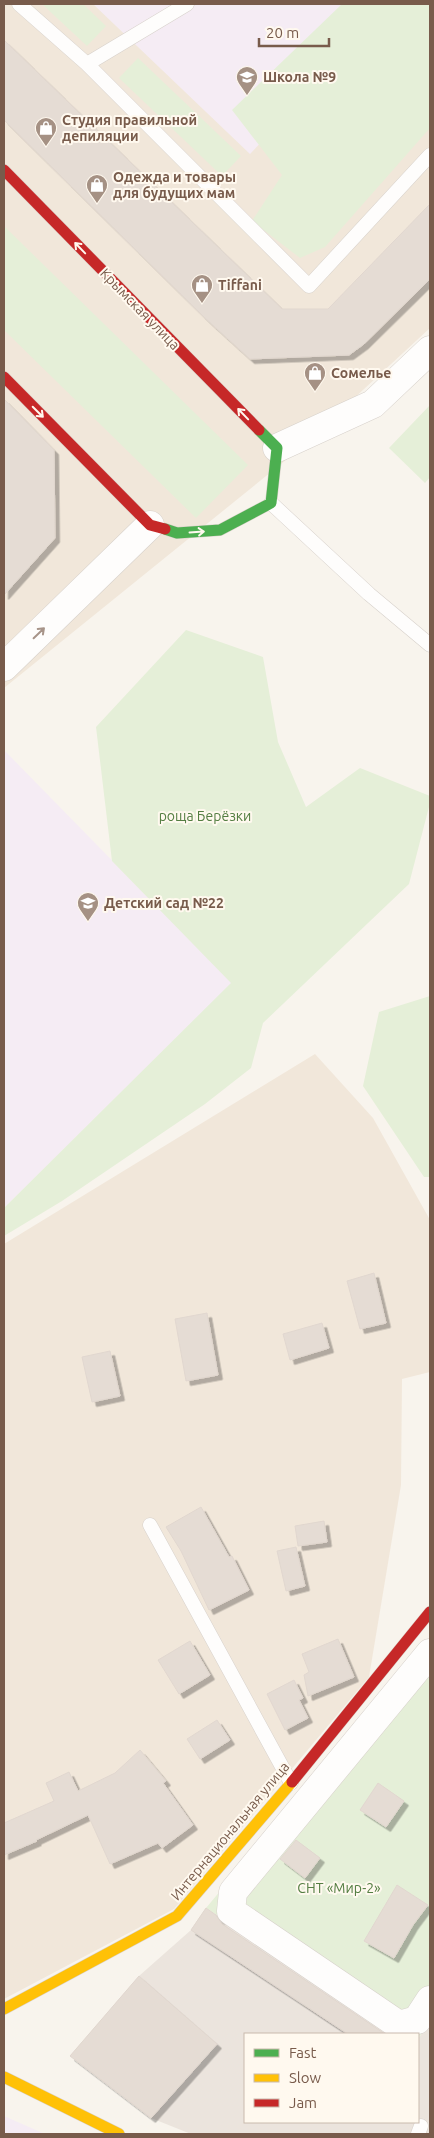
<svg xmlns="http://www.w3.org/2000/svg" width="434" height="2138" font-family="Ubuntu,sans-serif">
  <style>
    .residential { fill: #f1e7da }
    .industrial { fill: #ebe4dd }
    .education { fill: #f5ecf4 }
    .green { fill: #e5efd8 }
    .building { fill: #e5dcd4; stroke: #e1d7cf; filter: url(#shadow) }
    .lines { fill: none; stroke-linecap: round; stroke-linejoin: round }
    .lane-casing { stroke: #d7d1cb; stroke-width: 15 }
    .street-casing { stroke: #d7d1cb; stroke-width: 29 }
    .fast-casing { stroke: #d8d0c9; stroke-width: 12 }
    .slow-casing { stroke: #d8d0c9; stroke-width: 12 }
    .jam-casing { stroke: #d8d0c9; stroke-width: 12 }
    .lane { stroke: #fefdfc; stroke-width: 14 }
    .street { stroke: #fefdfc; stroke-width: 28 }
    .fast { stroke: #4caf50; stroke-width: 11 }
    .slow { stroke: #ffc107; stroke-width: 11 }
    .jam { stroke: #c62828; stroke-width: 11 }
    .oneway { stroke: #fff9ef }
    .oneway2 { stroke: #a79489 }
    .labels { text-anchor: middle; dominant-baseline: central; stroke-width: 4; stroke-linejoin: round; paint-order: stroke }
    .poi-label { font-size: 14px; font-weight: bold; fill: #785b4b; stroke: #fff9ef; text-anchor: start }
    .street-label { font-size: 14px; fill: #785b4b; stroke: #fff9ef }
    .park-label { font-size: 14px; fill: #547e42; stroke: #fff9ef }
  </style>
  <defs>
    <filter id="shadow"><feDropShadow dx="4.5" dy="4.5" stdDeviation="0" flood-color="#0004"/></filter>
  </defs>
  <rect width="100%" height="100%" fill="#f8f4ed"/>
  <path class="residential" d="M4,4H430V328L297,451L4,688Z
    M315,1054L373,1118L430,1220V1372L402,1379L401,1485L369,1677L174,1909L4,1999V1244Z"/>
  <path class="industrial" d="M206,1908L395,2034H245V2122H418V2039L430,2021V2134H191L151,2118L70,2056L139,1976L191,1930Z"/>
  <path class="education" d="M93,4H392L250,154Z
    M4,750L232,983L4,1208Z
    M4,2116L45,2134H4Z"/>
  <path class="green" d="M42,4H83L106,26L87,46Z
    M342,4H430V128L325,247L300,258L252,221L282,175L232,110Z
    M138,58L241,156L222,176L119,78Z
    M4,226L248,465L196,518L4,330Z
    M430,405V477L425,483L389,448Z
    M186,630L263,657L278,742L306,807L360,768L430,796V803L409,884L263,1023L251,1068L205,1104L62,1201L4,1236V1208L231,983L112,861L96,727Z
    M430,996V1177H424L363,1086L379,1012Z
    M430,1639V2021L418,2039V2034H395L206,1908Z"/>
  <path class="building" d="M4,40L282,309H328L430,204V279L364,344L349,355L250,359L205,318L4,120Z
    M4,399L54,450L55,538L4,595Z
    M374,1273L386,1323L360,1329L347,1281Z
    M207,1313L218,1375L186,1381L175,1319Z
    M322,1323L329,1348L290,1360L283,1334Z
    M110,1351L120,1396L92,1402L82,1357Z
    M201,1507L229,1557L232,1556L249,1590L209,1610L181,1551L166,1527Z
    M324,1521L327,1542L298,1546L295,1526Z
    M296,1547L305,1586L286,1591L277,1551Z
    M338,1639L354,1677L308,1696L304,1675L309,1672L302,1654Z
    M190,1641L210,1675L179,1694L158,1660Z
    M294,1680L303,1698L299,1700L308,1718L285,1730L267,1694Z
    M217,1720L230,1740L200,1759L187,1739Z
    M140,1750L166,1781L163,1783L193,1825L162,1848L158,1843L110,1864L88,1815L36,1840L37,1841L4,1855V1823L54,1801L46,1783L69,1772L78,1791L115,1773Z
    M378,1783L404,1801L386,1827L360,1810Z
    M296,1840L320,1858L305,1878L280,1859Z
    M397,1885L428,1905L413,1925L394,1958L364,1941Z
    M206,1908L216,1915L222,1924L385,2034H348L191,1930Z
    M139,1976L217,2044L151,2118L70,2056Z"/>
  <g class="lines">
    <g class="lane-casing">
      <path id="lane" d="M19,4L87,64L309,286L430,155
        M87,64L187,4
        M271,503L369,594L430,645
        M150,1525L291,1783
        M418,2134L421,2126"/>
    </g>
    <g class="street-casing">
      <path id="street" d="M277,448L373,404L430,350
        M4,667L150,525
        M430,1653L233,1892L231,1911L399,2025L417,2020L430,2000"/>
    </g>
    <g class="fast-casing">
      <path id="fast" d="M165,529L177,533L220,530L271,503L277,448L259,430"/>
    </g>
    <g class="slow-casing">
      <path id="slow" d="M4,2009L177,1916L292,1782
        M4,2077L119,2134"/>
    </g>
    <g class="jam-casing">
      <path id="jam" d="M4,170L259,430
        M4,377L150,525L165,529
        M292,1782L430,1612"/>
    </g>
    <use href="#lane" class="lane"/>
    <use href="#street" class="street"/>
    <use href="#fast" class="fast"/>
    <use href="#slow" class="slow"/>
    <use href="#jam" class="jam"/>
  </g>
  <defs><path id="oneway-shaft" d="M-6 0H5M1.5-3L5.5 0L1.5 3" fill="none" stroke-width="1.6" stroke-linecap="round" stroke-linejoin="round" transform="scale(1.25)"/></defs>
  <g class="oneway">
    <use href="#oneway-shaft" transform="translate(80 248) rotate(-134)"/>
    <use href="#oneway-shaft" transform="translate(38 412) rotate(45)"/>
    <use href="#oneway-shaft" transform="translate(243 414) rotate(-134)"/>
    <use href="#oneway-shaft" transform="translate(197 532) rotate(-4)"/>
  </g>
  <use class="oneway2" href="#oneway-shaft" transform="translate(39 633) rotate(-44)"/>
  <defs>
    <g id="school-pin" transform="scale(1.125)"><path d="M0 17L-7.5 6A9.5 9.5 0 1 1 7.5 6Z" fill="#a59184" stroke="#fff9ef"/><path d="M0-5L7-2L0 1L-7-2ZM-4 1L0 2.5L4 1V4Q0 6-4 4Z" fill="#fff"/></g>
    <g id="shop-pin" transform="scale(1.125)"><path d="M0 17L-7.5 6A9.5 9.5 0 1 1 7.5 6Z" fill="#a59184" stroke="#fff9ef"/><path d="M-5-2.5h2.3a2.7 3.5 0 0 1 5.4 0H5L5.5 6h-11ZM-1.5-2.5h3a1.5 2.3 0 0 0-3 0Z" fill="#fff"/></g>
  </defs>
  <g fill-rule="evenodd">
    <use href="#school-pin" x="247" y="77"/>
    <use href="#shop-pin" x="46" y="128"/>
    <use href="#shop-pin" x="97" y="185"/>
    <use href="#shop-pin" x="202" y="285"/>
    <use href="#shop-pin" x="315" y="373"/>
    <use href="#school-pin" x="88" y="903"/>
  </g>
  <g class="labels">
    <g class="poi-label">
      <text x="263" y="77">Школа №9</text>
      <text x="62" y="120">Студия правильной<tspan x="62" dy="16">депиляции</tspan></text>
      <text x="113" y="177">Одежда и товары<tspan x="113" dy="16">для будущих мам</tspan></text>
      <text x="218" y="285">Tiffani</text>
      <text x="331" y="373">Сомелье</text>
      <text x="104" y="903">Детский сад №22</text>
    </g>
    <g class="street-label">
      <text transform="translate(140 309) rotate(46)">Крымская улица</text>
      <text transform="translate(230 1831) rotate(-50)">Интернациональная улица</text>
    </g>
    <g class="park-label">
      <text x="205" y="816">роща Берёзки</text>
      <text x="339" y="1888">СНТ «Мир-2»</text>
    </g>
  </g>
  <rect width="434" height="2138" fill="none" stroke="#785b4b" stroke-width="10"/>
  <rect x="244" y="2033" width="175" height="90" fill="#fff9ef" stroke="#c9baad"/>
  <rect x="254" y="2049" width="25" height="8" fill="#4caf50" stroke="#c9baad"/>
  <text x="289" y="2058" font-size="15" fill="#785b4b">Fast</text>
  <rect x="254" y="2074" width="25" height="8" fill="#ffc107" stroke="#c9baad"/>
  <text x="289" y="2083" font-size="15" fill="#785b4b">Slow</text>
  <rect x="254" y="2099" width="25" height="8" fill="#c62828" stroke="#c9baad"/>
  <text x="289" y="2108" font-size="15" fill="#785b4b">Jam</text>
  <path d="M259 38v8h70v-8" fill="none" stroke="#785b4b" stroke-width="2.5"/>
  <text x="266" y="38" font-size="15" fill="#785b4b" stroke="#fff9ef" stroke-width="4" paint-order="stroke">20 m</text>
</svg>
